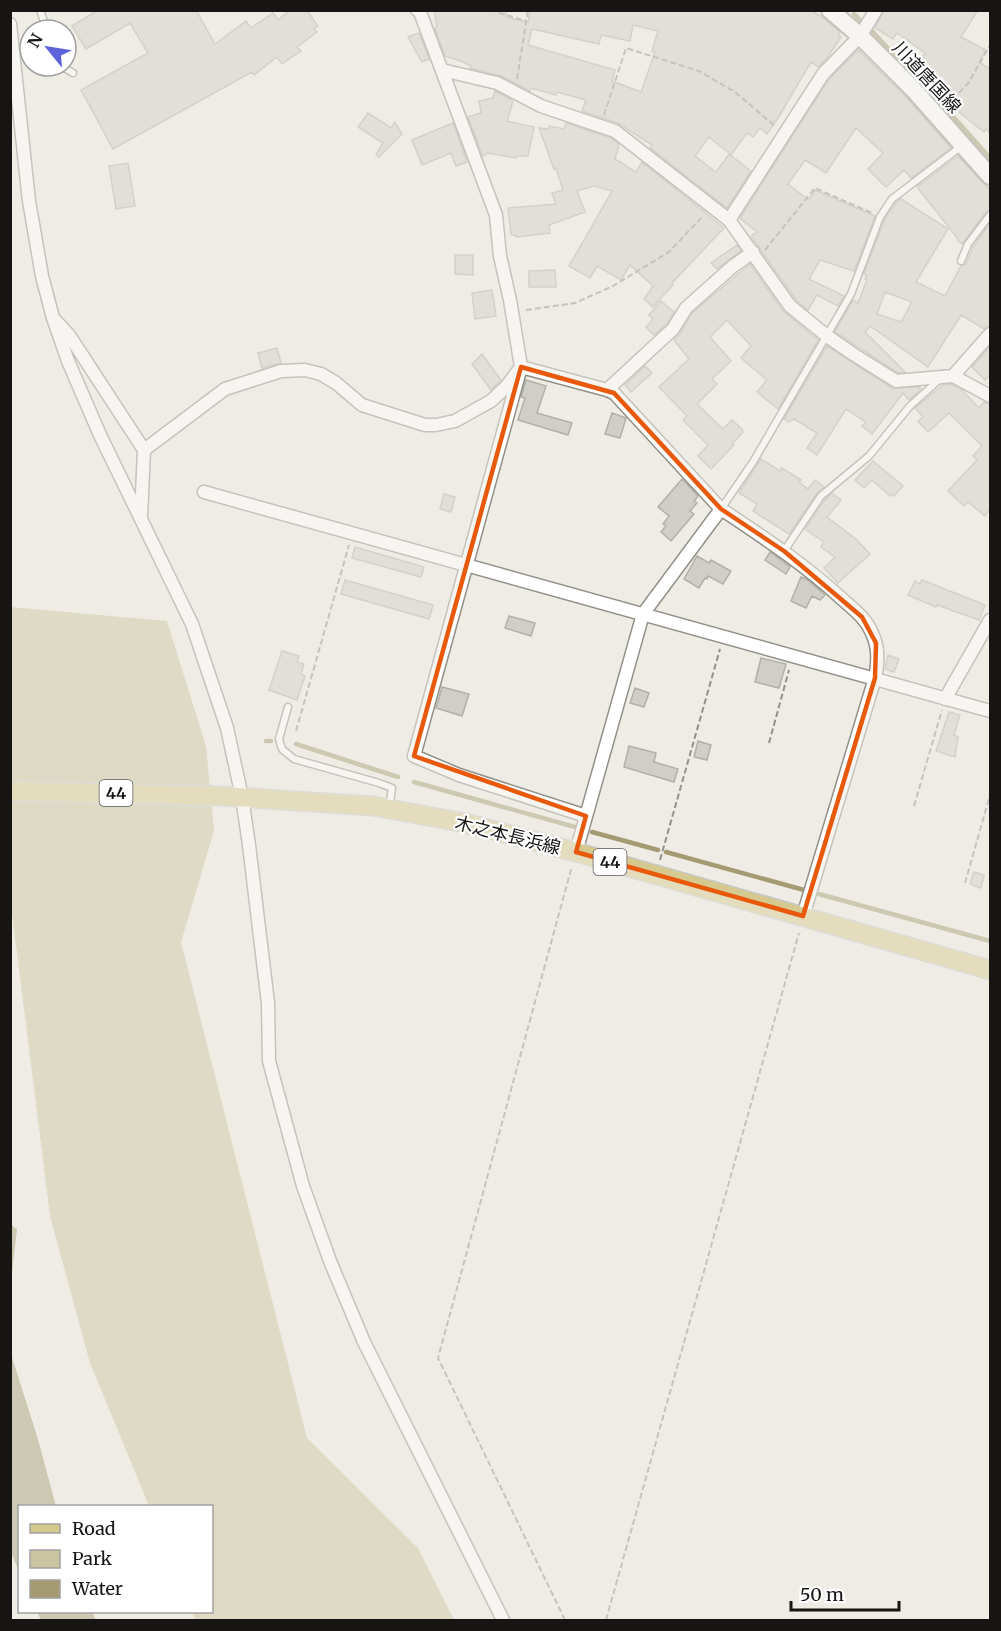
<svg xmlns="http://www.w3.org/2000/svg" width="1001" height="1631" font-family="Merriweather,'Noto Sans JP',serif">
  <style>
    .green { fill: #cbc4a1 }
    .water { fill: #a49b73 }
    .lines { fill: none; stroke-linecap: round; stroke-linejoin: round }
    .stream { stroke: #a49b73; stroke-width: 4.5 }
    .building { fill: #d0cfc7; stroke: #b1b0a9; stroke-width: 1.5; fill-rule: evenodd }
    .service-casing { stroke: #919089; stroke-width: 9 }
    .minor-casing { stroke: #919089; stroke-width: 15 }
    .secondary-casing { stroke: #919089; stroke-width: 20 }
    .primary-casing { stroke: #c7c7c6; stroke-width: 21 }
    .path { stroke: #93918c; stroke-width: 2; stroke-dasharray: 6 3; stroke-linecap: butt }
    .service { stroke: #fff; stroke-width: 6 }
    .minor { stroke: #fff; stroke-width: 12 }
    .secondary { stroke: #fff; stroke-width: 16 }
    .primary { stroke: #d6c98f; stroke-width: 18 }
    .marked { fill: none; stroke: #e8590c; stroke-width: 4.5; stroke-linejoin: round }
    .labels { text-anchor: middle; dominant-baseline: central; stroke-width: 4.5; stroke-linejoin: round; paint-order: stroke }
    .shield { fill: #fff; stroke: #5c5b5a; stroke-width: 1.5 }
    .shield-label { font-size: 16px; font-weight: bold; fill: #161513 }
    .street-label { font-size: 18px; fill: #161513; stroke: #fff }
  </style>
  <rect width="100%" height="100%" fill="#eeece5"/>
  <path class="green" d="M10,607L167,621L206,746L214,831L181,942L307,1438L418,1548L454,1620H195L192,1612H212V1506H149L90,1363L50,1216L11,905Z"/>
  <path class="water" d="M11,1225L17,1229L11,1281Z
    M10,1351L37,1436L56,1506H20L19,1571L10,1550Z
    M37,1612H92L96,1620H41Z"/>
  <g class="lines">
    <path class="stream" d="M854,14L862,22
      M870,29L942,106
      M950,113L990,158
      M266,741H271
      M296,744L398,777
      M414,782L575,827
      M592,832L658,850
      M666,852L804,890
      M819,894L990,941"/>
  </g>
  <path class="building" d="M98,10H196L215,44L246,21L251,28L273,13L278,20L290,10H307L318,26L314,29L317,32L297,47L301,51L282,64L277,57L254,75L252,72L113,149L81,90L148,53L130,23L86,49L72,26Z
    M434,10H507L505,17L528,22L530,10H811L822,17L840,32L838,35L841,37L827,58L818,67L811,62L778,118L767,134L760,128L753,137L747,133L731,155L709,137L695,156L716,172L729,154L751,171L727,208L650,148L652,145L618,123L582,111L586,100L557,92L556,95L531,88L530,91L501,76L470,68L471,66L463,62L445,56L435,28L437,27ZM633,25L658,31L652,51L655,52L641,92L612,81L615,70L528,45L532,29L599,44L601,35L630,41Z
    M884,10H978L961,37L986,50L979,62L990,69V133L986,129L984,132L951,106L958,98L933,78L931,81L914,67L925,53L897,33L893,39L875,28Z
    M419,33L429,59L422,62L408,37Z
    M858,50L905,96L951,148L911,178L904,170L886,187L868,169L883,153L856,128L826,173L805,160L788,184L809,200L815,190L875,216L854,271L820,260L809,279L844,296L838,306L817,295L808,310L796,300L751,236L757,232L740,218L829,79Z
    M495,91L513,101L507,121L534,127L528,156H517L516,158L488,153L483,156L468,117L481,113L479,101L493,98Z
    M368,113L391,128L395,122L402,134L379,157L376,155L383,143L358,127Z
    M453,123L467,162L456,166L451,153L422,165L412,140Z
    M566,123L611,138L619,145L615,159L636,172L642,162L724,228L672,283L673,285L653,307L644,299L653,286L630,265L621,280L597,266L590,278L569,266L612,191L594,186L577,191L585,212L549,225L550,233L517,237L511,234L508,208L556,204L552,193L563,190L556,168L554,169L539,128L548,129L549,126L564,129Z
    M958,156L990,190V210L986,212L962,244L957,240L958,239L917,187Z
    M128,163L135,206L116,209L109,166Z
    M901,199L948,229L916,282L945,296L961,266L966,264L973,247L990,223V326L984,329L961,315L928,367L870,326L865,332L905,372L898,373L835,332L853,300L858,303L867,280L865,279L867,275L864,274L885,219L896,203ZM885,292L912,302L901,322L877,314Z
    M737,245L741,251L717,269L711,263Z
    M455,255H473V275L455,274Z
    M750,264L783,311L818,340L778,409L757,392L767,380L741,358L751,346L727,320L710,337L731,361L712,379L717,384L697,404L723,429L732,420L742,429L743,432L732,444L734,445L711,469L698,456L708,445L683,420L687,416L659,387L689,359L674,340L680,334L692,313Z
    M555,270L556,287H529V271Z
    M492,290L496,316L475,319L472,293Z
    M661,301L674,312L667,324L654,335L646,327L653,319L649,315Z
    M827,346L892,388L919,387L921,389L909,400L903,393L872,434L862,426L866,422L846,409L817,455L807,448L817,433L794,419L789,422L784,419Z
    M990,346V375L985,380L972,367Z
    M277,348L281,363L262,368L258,353Z
    M482,354L501,380L491,390L472,364Z
    M645,366L652,373L631,392L625,385Z
    M526,380L546,386L537,413L572,423L568,435L518,420L525,398L521,397Z
    M951,384L962,390L979,408L984,402L990,404V509L985,516L968,502L964,506L948,491L977,460L973,456L982,446L949,413L928,432L918,421L923,417L915,408L943,385Z
    M612,413L626,418L620,438L605,434Z
    M761,459L780,471L782,468L801,480L799,482L808,489L815,480L824,487L817,493L789,534L753,511L757,504L739,493Z
    M873,461L903,486L894,496L892,494L890,496L872,480L864,488L855,480Z
    M682,479L698,496L694,501L697,503L690,511L694,514L671,541L661,532L666,526L663,524L669,516L658,507Z
    M832,493L841,500L827,517L856,539L870,554L838,583L824,568L835,557L821,547L824,542L805,529L825,500Z
    M444,494L455,497L451,512L440,509Z
    M355,547L424,567L421,577L352,558Z
    M770,552L790,567L786,574L765,560Z
    M697,556L709,563L711,560L731,571L723,584L708,576L707,579L705,578L699,588L684,579Z
    M801,577L808,580L825,595L820,600L812,596L806,608L791,601Z
    M345,580L433,605L429,619L341,594Z
    M922,580L985,605L979,620L937,605L936,607L908,595L915,581L920,584Z
    M509,616L535,623L531,636L505,628Z
    M282,651L299,656L297,662L304,664L301,674L305,676L297,700L269,690Z
    M888,655L899,659L894,672L885,669Z
    M761,658L786,664L779,688L755,682Z
    M442,687L469,694L462,716L436,708Z
    M635,688L649,693L644,707L630,703Z
    M949,712L960,715L954,735L958,737L955,757L936,751Z
    M698,741L711,745L707,760L694,757Z
    M629,746L656,753L654,762L678,769L674,782L624,767Z
    M974,872L984,875L981,888L970,884Z"/>
  <g class="lines">
    <g class="service-casing">
      <path id="service" d="M40,10L47,30
        M61,66L73,73
        M961,261L968,244L990,215
        M721,509L753,462L851,294L880,217L892,199L963,145
        M784,551L821,496L869,456L910,406L940,379
        M288,707L279,739L282,749L294,759L379,783L392,788L389,808"/>
    </g>
    <g class="minor-casing">
      <path id="minor" d="M417,10L420,12L496,215L500,256L510,300L521,367L414,756L459,775L586,816
        M10,24L29,201L42,276L53,318L68,361L100,435L192,624L227,728L242,797L249,845L268,1003L269,1061L303,1186L330,1261L364,1342L503,1620
        M442,70L497,83L541,106L615,131L729,220L823,74L860,36L876,10
        M729,220L790,306L827,336L853,354L896,381L953,376L990,396
        M55,320L69,335L144,450
        M953,376L990,334
        M607,390L673,329L686,308L732,267L753,252
        M204,492L990,711
        M141,517L144,450L225,389L281,371L305,370L321,374L336,383L362,405L425,425H436L455,421L491,401L506,387L521,367L607,390L614,393L721,509
        M945,699L990,620
        M576,852L643,614L721,509C763,537 804,564 841,598C853,609 866,618 872,633C879,648 878,662 875,678L803,916"/>
    </g>
    <g class="secondary-casing">
      <path id="secondary" d="M830,10L860,36L913,89L990,176"/>
    </g>
    <g class="primary-casing">
      <path id="primary" d="M10,791L221,796L373,806L465,823L576,852L990,970"/>
    </g>
    <path class="path" d="M490,10L526,21
      M517,79L528,10
      M947,106L969,82L990,45
      M604,115L626,48L699,71L735,92L775,126
      M765,250L815,188L872,213
      M526,310L575,303L613,286L669,252L703,216
      M296,731L349,545
      M769,743L789,670
      M914,806L942,710
      M660,860L720,649
      M965,883L990,795
      M565,1620L438,1358L572,866
      M606,1620L799,933"/>
    <use href="#service" class="service"/>
    <use href="#minor" class="minor"/>
    <use href="#secondary" class="secondary"/>
    <use href="#primary" class="primary"/>
  </g>
  <path d="M0 0H1001V1631H0ZM521,367L614,393L721,509L784,551L862,617L876,643L875,678L803,916L576,852L586,816L414,756Z" fill="#eeece5" fill-opacity=".55" fill-rule="evenodd"/>
  <path class="marked" d="M521,367L614,393L721,509L784,551L862,617L876,643L875,678L803,916L576,852L586,816L414,756Z"/>
  <g class="labels">
    <g class="shield">
      <rect x="99.5" y="780" width="33" height="26" rx="4.5"/>
      <rect x="593.5" y="849" width="33" height="26" rx="4.5"/>
    </g>
    <g class="shield-label">
      <text x="116" y="793">44</text>
      <text x="610" y="862">44</text>
    </g>
    <g class="street-label">
      <text transform="translate(927 77) rotate(47)">川道唐国線</text>
      <text transform="translate(508 835) rotate(14)">木之本長浜線</text>
    </g>
  </g>
  <rect width="1001" height="1631" fill="none" stroke="#161513" stroke-width="24"/>
  <rect x="18" y="1505" width="195" height="108" fill="#ffffff" stroke="#a2a1a1" stroke-width="1.5"/>
  <rect x="30" y="1524" width="30" height="9" fill="#d6c98f" stroke="#a2a1a1" stroke-width="1.5"/>
  <text x="72" y="1535" font-size="18" fill="#161513">Road</text>
  <rect x="30" y="1550" width="30" height="18" fill="#cbc4a1" stroke="#a2a1a1" stroke-width="1.5"/>
  <text x="72" y="1565" font-size="18" fill="#161513">Park</text>
  <rect x="30" y="1580" width="30" height="18" fill="#a49b73" stroke="#a2a1a1" stroke-width="1.5"/>
  <text x="72" y="1595" font-size="18" fill="#161513">Water</text>
  <g transform="translate(48 48) rotate(300)"><circle r="28" fill="#ffffff" stroke="#a2a1a1" stroke-width="1.5"/>
  <path d="M0-4.5L10 22L0 15L-10 22Z" fill="#5f63db"/>
  <text y="-9" font-size="16" font-weight="bold" text-anchor="middle" fill="#161513">N</text>
  </g>
  <path d="M791 1601v9h108v-9" fill="none" stroke="#161513" stroke-width="3"/>
  <text x="800" y="1601" font-size="18" fill="#161513" stroke="#ffffff" stroke-width="4.5" paint-order="stroke">50 m</text>
</svg>
